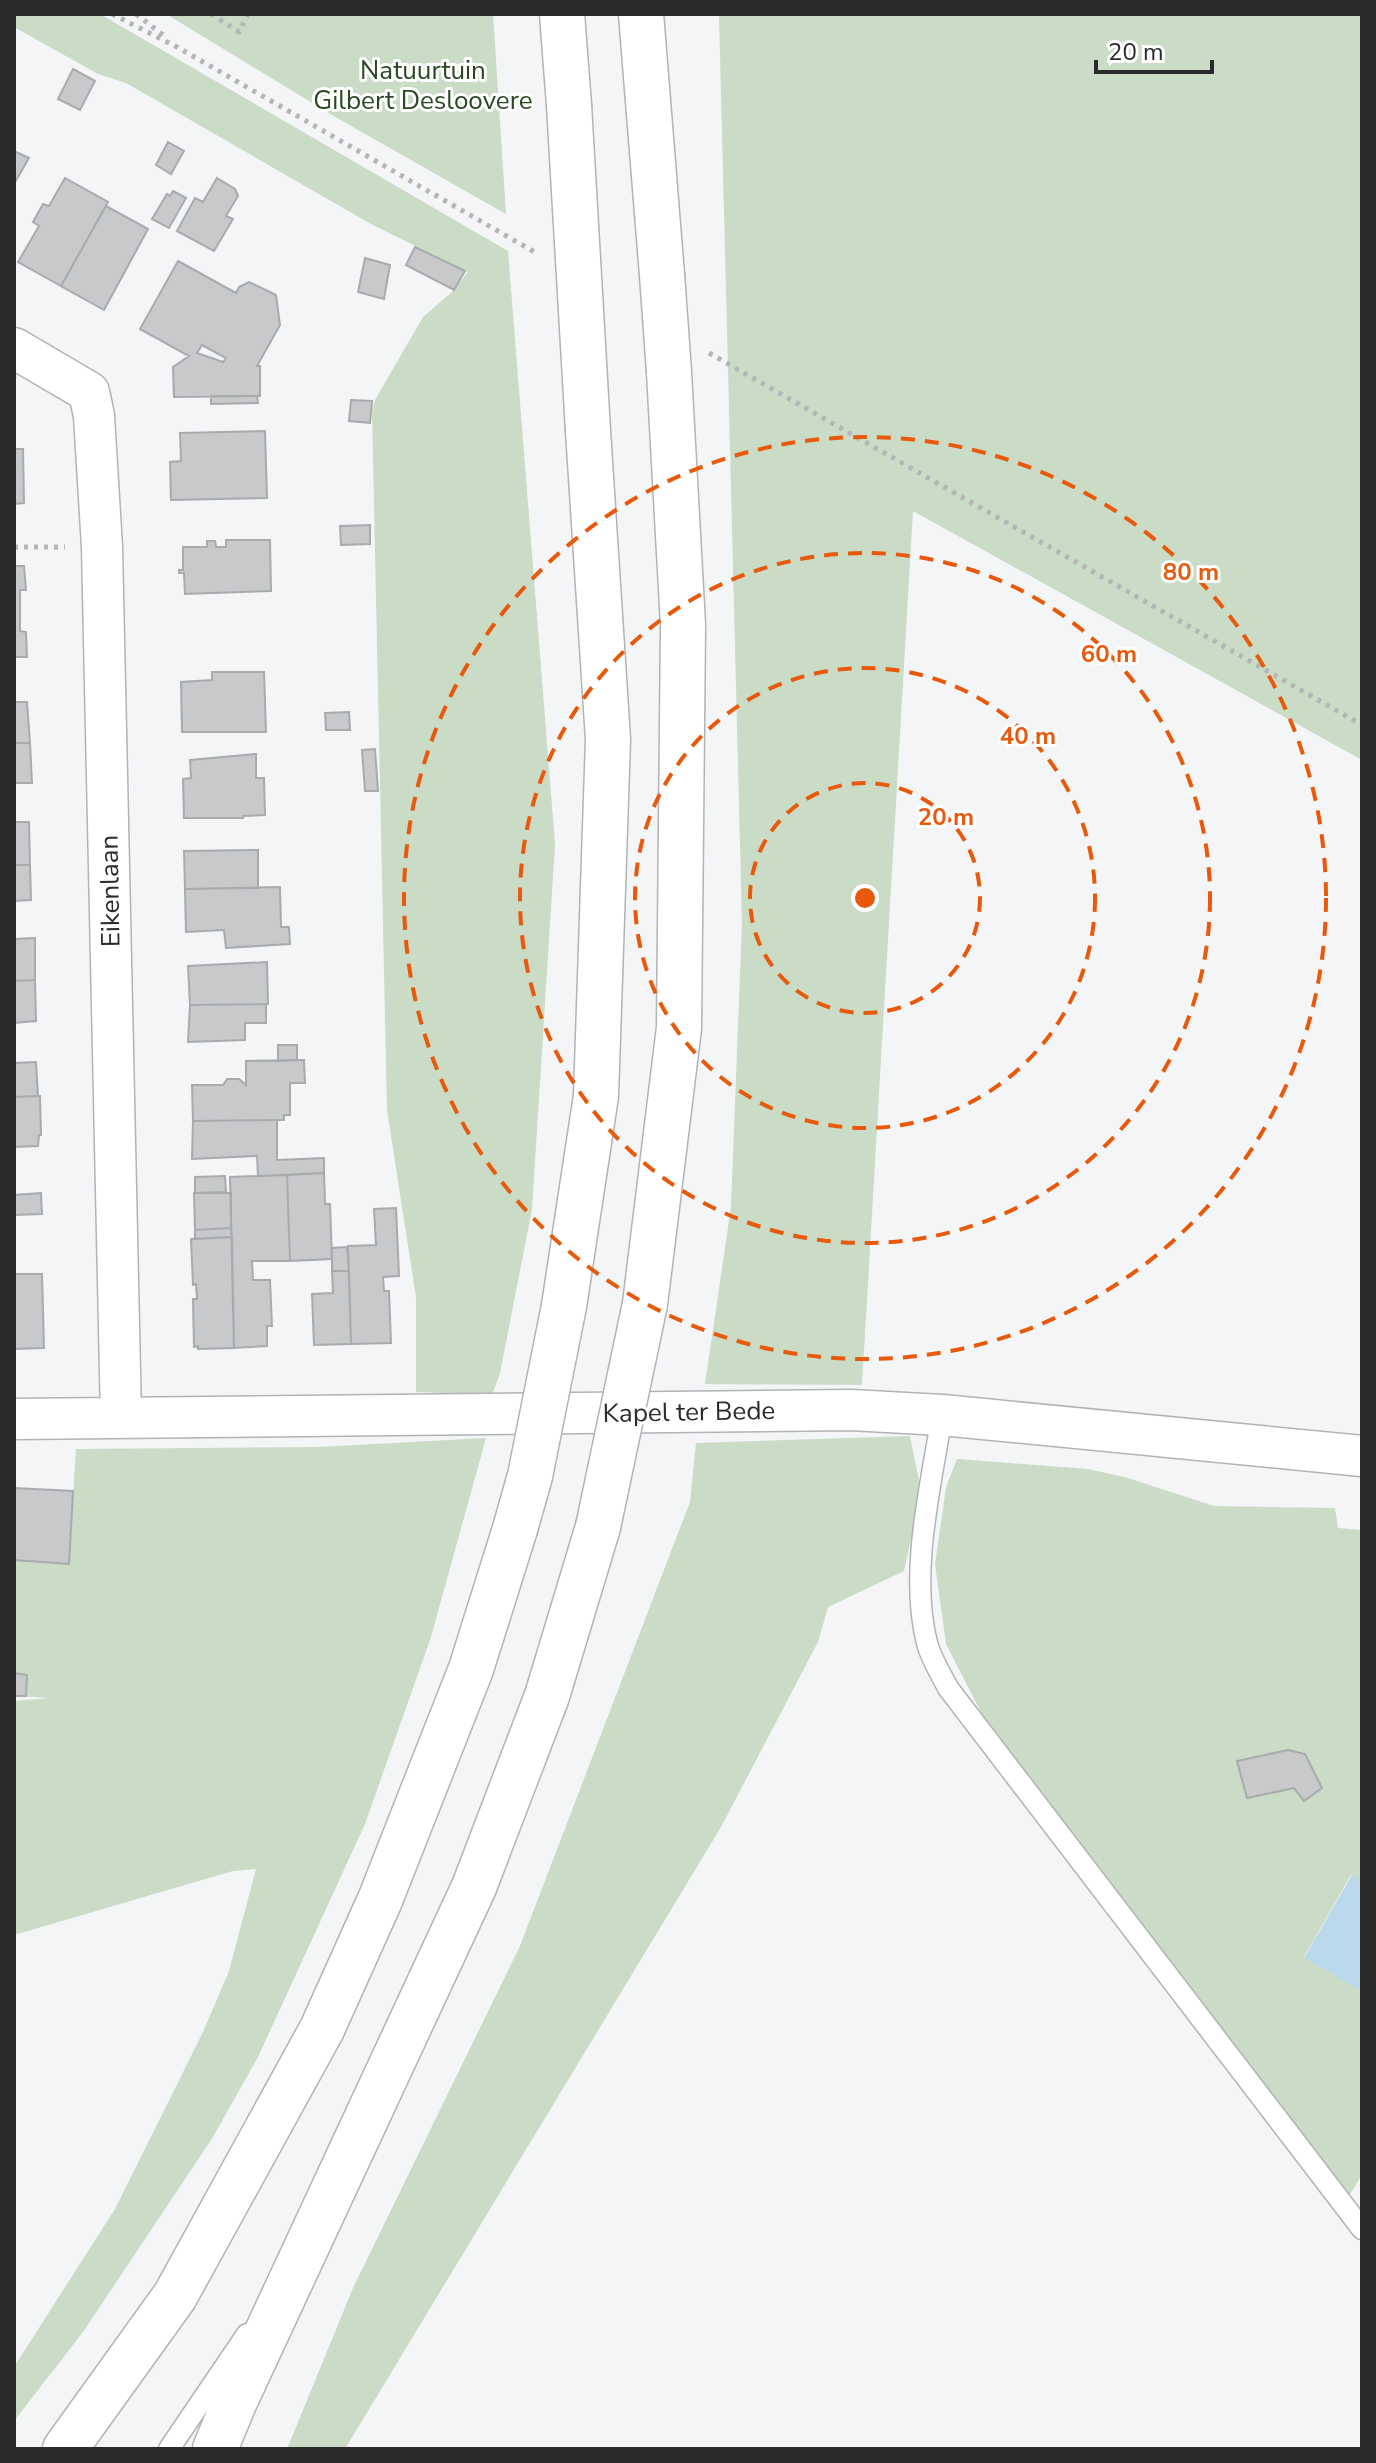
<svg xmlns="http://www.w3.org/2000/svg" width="1376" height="2463" font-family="'Nunito Sans',sans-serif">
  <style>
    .green { fill: #cadbc6 }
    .water { fill: #bad7eb }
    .building { fill: #c7c9cb; stroke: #a8aaac; stroke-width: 2; fill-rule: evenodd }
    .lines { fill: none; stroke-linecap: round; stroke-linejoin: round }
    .service-casing { stroke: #b1b3b5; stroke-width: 23 }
    .minor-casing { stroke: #b1b3b5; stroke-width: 43 }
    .motorway-casing { stroke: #b1b3b5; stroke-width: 47 }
    .path { stroke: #b4b5b7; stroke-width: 5; stroke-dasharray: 4 6; stroke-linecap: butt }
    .service { stroke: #fff; stroke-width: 20 }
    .minor { stroke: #fff; stroke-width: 40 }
    .motorway { stroke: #fff; stroke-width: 44 }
    .motorway-bridge-casing { stroke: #b1b3b5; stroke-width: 47; stroke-linecap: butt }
    .motorway-bridge { stroke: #fff; stroke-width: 44 }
    .ring { fill: none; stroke: #e8590c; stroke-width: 4; stroke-dasharray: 14 10 }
    .labels { text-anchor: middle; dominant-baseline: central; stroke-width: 6; stroke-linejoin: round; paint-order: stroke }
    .park-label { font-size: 26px; fill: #2a4822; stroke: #fff }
    .street-label { font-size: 26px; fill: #292a2b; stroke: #fff }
    .centre { fill: #e8590c; stroke: #fff; stroke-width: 4 }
    .ring-label { font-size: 24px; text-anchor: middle; font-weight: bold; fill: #e8590c; stroke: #fff; stroke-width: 6; stroke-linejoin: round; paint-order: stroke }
  </style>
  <rect width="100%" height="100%" fill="#f3f5f7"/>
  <path class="green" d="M14,14H100L508,251L555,844L532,1209L500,1373L492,1395L416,1392V1297L387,1110L372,411L375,400L423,317L453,291L468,272L371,224L126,83L98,74L14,27Z
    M166,14H493L506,214L337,118Z
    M719,14H1362V760L913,511L862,1385L705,1384L731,1207L742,923Z
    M910,1436L919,1481L915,1521L904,1571L828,1607L818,1642L721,1827L345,2449H287L353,2288L520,1946L690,1502L696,1443Z
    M486,1438L431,1637L365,1824L258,2057L213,2137L83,2332L14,2421V2367L115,2209L203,2032L229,1971L256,1869L233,1871L14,1935V1701L50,1698L14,1696V1560L69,1563L76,1449L318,1447Z
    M957,1459L1088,1469L1128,1478L1214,1506L1335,1508L1338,1528L1362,1530V1881L1351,1875L1304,1957L1362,1991V2175L1349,2196L984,1718L946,1644L935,1564L946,1487Z"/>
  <path class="water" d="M1352,1875L1362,1881V1991L1304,1958Z"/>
  <path class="building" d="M73,69L95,81L80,110L58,99Z
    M168,142L184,151L171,174L156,165Z
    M14,151L29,158L14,184Z
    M65,178L108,202L61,286L18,262L39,226L33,222L43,204L49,206Z
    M217,178L235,189L238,196L226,216L233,219L214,251L177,231L195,198L203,202Z
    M173,191L186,198L169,228L152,219L167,194L170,196Z
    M106,206L148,229L104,310L61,286Z
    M415,247L465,271L454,290L406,265Z
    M365,258L390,265L384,299L358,292Z
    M178,261L236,293L239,287L249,282L276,295L280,325L257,366H260V396L174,397L173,367L189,356L140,329ZM202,345L226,358L223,362L197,353Z
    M211,396H257L258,403L211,404Z
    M351,400L372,401L370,423L349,421Z
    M265,431L267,498L171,500L170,462L181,461L180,433Z
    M14,449H23L24,503L14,504Z
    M370,525V544L341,545L340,526Z
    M226,540H270L271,591L185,594L184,573H179V570H183V547H207V541H215L216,547H226Z
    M14,566H24L26,590H20V631L26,632L27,657H14Z
    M212,672H264L266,732H182L181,682L212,680Z
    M14,702H27L30,743H14Z
    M349,712L350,730H326L325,713Z
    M14,743H30L32,783H14Z
    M375,749L378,791H365L362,750Z
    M256,754V778H264L265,815L243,816V818H184L183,779L191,778L190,760Z
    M14,822H29L30,865H14Z
    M258,850V888L185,889L184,851Z
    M14,865H30L31,900L14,901Z
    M280,887L281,927H289L290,944L226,948L224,930L186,932L185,889Z
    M35,938V980L14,981V939Z
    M267,962L268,1004L190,1005L188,966Z
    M35,980L36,1021L14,1023V981Z
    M266,1004V1023H245V1040L188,1042L190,1005Z
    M278,1045H297V1060L278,1061Z
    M304,1060L305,1083H290V1115H284V1120L193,1121L192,1085H223L227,1079H239L246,1085V1061Z
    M36,1062L38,1096L14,1097V1063Z
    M40,1096L41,1135H39L38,1146L14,1147V1097Z
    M277,1120V1160L324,1158V1173L258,1176L257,1156L192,1159L193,1121Z
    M324,1173L325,1204H330L332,1259L290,1261L287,1175Z
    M287,1175L290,1261H252L253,1280H270L272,1326H267V1346L234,1348L230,1177Z
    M225,1176L226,1192L195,1193V1177Z
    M41,1193L42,1214L14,1215V1195Z
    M194,1193H231V1228L195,1230Z
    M396,1208L399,1276L383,1277L384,1291H389L391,1343L351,1344L348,1246L376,1245L374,1209Z
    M231,1228L232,1237L195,1239V1230Z
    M232,1237L234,1348L198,1349V1346L194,1347L193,1299H197L196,1284L193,1285L191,1239Z
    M347,1247L349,1271H332V1248Z
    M332,1271H349L351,1344L314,1345L312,1294L333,1293Z
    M14,1274H42L44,1348L14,1349Z
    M14,1488L73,1491L69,1564L14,1560Z
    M14,1673L27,1675L26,1696H14Z
    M1288,1750L1305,1754L1322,1788L1304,1801L1294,1788L1247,1798L1237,1761Z"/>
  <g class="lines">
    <g class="service-casing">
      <path id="service" d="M942,1415C931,1486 909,1572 927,1643C931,1659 941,1674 948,1688L1362,2229
        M169,2449L247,2334"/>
    </g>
    <g class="minor-casing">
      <path id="minor" d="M14,348L89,392L94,416L102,547L121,1418
        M14,1419L851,1410L942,1415L1362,1456"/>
    </g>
    <g class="motorway-casing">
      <path id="motorway" d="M562,14L569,105
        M641,14L662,275
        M645,1304L679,1028L683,625L669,372
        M564,1306L596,1096L608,739L588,431
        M65,2449L175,2296L322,2029L380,1900L471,1669L515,1529
        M215,2449L234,2403L474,1887L547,1696L598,1527"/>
    </g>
    <path class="path" d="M112,14L177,47L538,254
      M136,14L167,38
      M211,14L239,32L248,14
      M709,353L1362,725
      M14,547H65"/>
    <use href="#service" class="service"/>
    <use href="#minor" class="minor"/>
    <use href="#motorway" class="motorway"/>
    <g class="motorway-bridge-casing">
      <path id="motorway-bridge" d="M569,105L588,431
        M662,275L669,372
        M598,1527L645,1304
        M515,1529L530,1476L564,1306"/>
    </g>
    <use href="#motorway-bridge" class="motorway-bridge"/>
  </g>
  <g class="ring">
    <circle cx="865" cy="898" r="115"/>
    <circle cx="865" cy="898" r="230"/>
    <circle cx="865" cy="898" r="345"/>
    <circle cx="865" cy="898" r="461"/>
  </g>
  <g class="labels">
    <g class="park-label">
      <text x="423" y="70">Natuurtuin<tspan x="423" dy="30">Gilbert Desloovere</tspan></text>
    </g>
    <g class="street-label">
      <text transform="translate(110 891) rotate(-91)">Eikenlaan</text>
      <text transform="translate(689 1412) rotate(-1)">Kapel ter Bede</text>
    </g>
  </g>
  <circle cx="865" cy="898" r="12" class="centre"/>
  <g class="ring-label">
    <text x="1191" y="580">80 m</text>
    <text x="1109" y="662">60 m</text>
    <text x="1028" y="744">40 m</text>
    <text x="946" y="825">20 m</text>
  </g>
  <rect width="1376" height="2463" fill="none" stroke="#292a2b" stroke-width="32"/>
  <path d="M1096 60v12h116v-12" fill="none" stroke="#292a2b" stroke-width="4"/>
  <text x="1108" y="60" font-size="24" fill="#292a2b" stroke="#ffffff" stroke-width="6" paint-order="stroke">20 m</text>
</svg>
